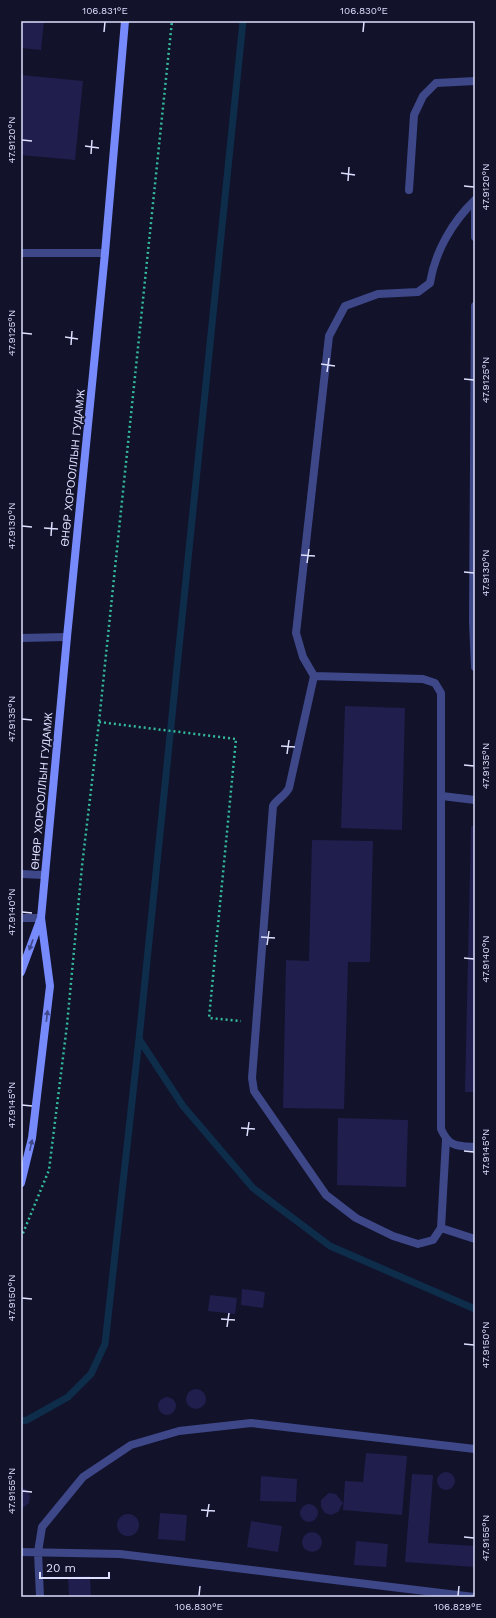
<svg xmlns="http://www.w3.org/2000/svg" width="496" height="1618" font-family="'Work Sans',sans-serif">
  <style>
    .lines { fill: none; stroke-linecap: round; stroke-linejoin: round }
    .stream { stroke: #0d2d4a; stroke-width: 7 }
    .building { fill: #201e4c }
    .path { stroke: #34bb9c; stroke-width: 2.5; stroke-dasharray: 2 3; stroke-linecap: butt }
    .lane { stroke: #3e4889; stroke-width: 8 }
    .street { stroke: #3e4889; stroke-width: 8 }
    .secondary { stroke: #778afc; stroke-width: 8 }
    .oneway { fill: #3f4889 }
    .ticks { fill: none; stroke: #dddffe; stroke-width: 1.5 }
    .labels { text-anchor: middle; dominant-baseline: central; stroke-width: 3; stroke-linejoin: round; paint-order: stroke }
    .street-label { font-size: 11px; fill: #dddffe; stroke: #12122b }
    .neatline { fill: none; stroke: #dddffe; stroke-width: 1.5 }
    .ticks-label { font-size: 10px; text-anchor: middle; fill: #dddffe }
  </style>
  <rect width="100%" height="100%" fill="#12122b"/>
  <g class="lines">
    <path class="stream" d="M243,21L139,1039L183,1106L253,1188L330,1246L475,1309
      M21,1421L27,1420L68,1397L91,1374L105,1344L139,1039"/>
  </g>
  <path class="building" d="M21,21H44L41,50L21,48Z
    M21,75L83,81L75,160L21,155Z
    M345,706L405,708L402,830L341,828Z
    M471,826H475V1092H465Z
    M312,840L373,841L370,962H348L344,1109L283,1108L286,960L309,961Z
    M338,1118L408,1120L406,1187L337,1185Z
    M242,1289L265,1292L263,1308L241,1305Z
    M210,1295L237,1298L235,1314L208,1311Z
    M186 1399a10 10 0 1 1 20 0a10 10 0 1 1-20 0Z
    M158 1406a9 9 0 1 1 18 0a9 9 0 1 1-18 0Z
    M366,1453L407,1456L402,1515L343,1510L345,1481L363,1482Z
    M437 1481a9 9 0 1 1 18 0a9 9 0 1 1-18 0Z
    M412,1474L433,1475L428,1543L475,1546V1567L405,1562Z
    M261,1476L297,1479L296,1502L260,1501Z
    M21,1487L27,1490L30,1496L29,1503L21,1509Z
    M329,1493L336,1494L343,1503L338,1512L331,1515L325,1513L321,1507V1500Z
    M300 1513a9 9 0 1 1 18 0a9 9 0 1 1-18 0Z
    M160,1513L187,1515L185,1541L158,1539Z
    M117 1525a11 11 0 1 1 22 0a11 11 0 1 1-22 0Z
    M251,1521L282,1526L278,1552L247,1547Z
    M302 1542a10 10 0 1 1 20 0a10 10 0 1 1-20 0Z
    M356,1541L388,1544L386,1567L354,1565Z
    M90,1576L91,1597H69L68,1577Z"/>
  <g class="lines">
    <path class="path" d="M99,722L236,739L209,1018L241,1021
      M21,1238L49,1170L67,1025L82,866L99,722L172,21"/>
    <path class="lane" d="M409,190L414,115L423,96L436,83L475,81
      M21,253H105
      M314,676L303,657L296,633L329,336L345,306L378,294L418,292L430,283C435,252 452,222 475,200
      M442,796L475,800
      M21,874L45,875
      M446,1140L441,1228L433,1240L418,1244L393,1236L356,1218L326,1195L254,1091L252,1078L273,806C277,799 285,796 289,788L314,676L423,679L435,683L441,693V1129C449,1147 457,1146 475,1147"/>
    <path class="street" d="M475,206V237
      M475,306L473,621L475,667
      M21,638L67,637
      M21,918H41
      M441,1228L475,1239
      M21,1552L120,1554L474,1597
      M40,1597L38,1552L42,1527L83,1477L131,1445L179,1431L251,1423L475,1449"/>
    <path class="secondary" d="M21,972L41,918
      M21,1183L32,1138L50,986L41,918L67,637L105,253L125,21"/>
  </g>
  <defs><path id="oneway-solid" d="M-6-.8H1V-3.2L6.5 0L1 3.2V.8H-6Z"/></defs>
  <g class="oneway">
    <use href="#oneway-solid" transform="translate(31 945) rotate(110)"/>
    <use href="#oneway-solid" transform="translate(47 1016) rotate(-83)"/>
    <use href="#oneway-solid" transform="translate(31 1145) rotate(-77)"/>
  </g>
  <path class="ticks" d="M104,32L105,22M363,32L364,22M22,140L32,141M85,146L99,148M91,154L92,140M341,173L355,175M348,181L349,167M464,186L474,187M22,333L32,334M65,337L78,339M71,345L72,331M321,364L335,366M327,372L329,358M464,379L474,380M22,526L32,527M44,528L58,529M51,536L52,522M301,555L315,556M307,563L309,549M464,572L474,573M22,719L32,720M281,746L295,747M287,754L289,740M464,765L474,766M22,912L32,913M261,937L275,938M267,945L269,931M464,958L474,959M22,1105L32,1106M241,1128L255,1129M247,1136L249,1122M464,1151L474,1152M22,1298L32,1299M221,1319L235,1320M227,1327L229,1313M464,1344L474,1345M22,1491L32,1492M201,1510L215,1511M207,1517L209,1504M464,1537L474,1538M199,1596L200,1586M458,1596L459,1586"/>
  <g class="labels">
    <g class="street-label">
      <text transform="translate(73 468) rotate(-84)">ӨНӨР ХОРООЛЛЫН ГУДАМЖ</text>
      <text transform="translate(42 791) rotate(-85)">ӨНӨР ХОРООЛЛЫН ГУДАМЖ</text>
    </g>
  </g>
  <rect width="496" height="1618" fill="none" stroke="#12122b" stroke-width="44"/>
  <path d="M40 1572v6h69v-6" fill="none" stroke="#dddffe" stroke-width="2"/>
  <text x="46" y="1572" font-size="12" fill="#dddffe" stroke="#12122b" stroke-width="3" paint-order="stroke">20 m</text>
  <rect x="22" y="22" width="452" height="1574" class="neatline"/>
  <g class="ticks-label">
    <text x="105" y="14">106.831°E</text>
    <text x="364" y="14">106.830°E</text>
    <text transform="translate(11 140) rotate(-90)" y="4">47.9120°N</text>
    <text transform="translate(485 187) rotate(-90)" y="4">47.9120°N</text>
    <text transform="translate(11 333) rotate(-90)" y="4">47.9125°N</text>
    <text transform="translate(485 380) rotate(-90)" y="4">47.9125°N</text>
    <text transform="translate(11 526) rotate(-90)" y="4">47.9130°N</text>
    <text transform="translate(485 573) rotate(-90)" y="4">47.9130°N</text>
    <text transform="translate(11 719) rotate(-90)" y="4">47.9135°N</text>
    <text transform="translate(485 766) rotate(-90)" y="4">47.9135°N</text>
    <text transform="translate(11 912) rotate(-90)" y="4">47.9140°N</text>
    <text transform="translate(485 959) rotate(-90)" y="4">47.9140°N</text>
    <text transform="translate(11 1105) rotate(-90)" y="4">47.9145°N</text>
    <text transform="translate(485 1152) rotate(-90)" y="4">47.9145°N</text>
    <text transform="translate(11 1298) rotate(-90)" y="4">47.9150°N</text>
    <text transform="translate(485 1345) rotate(-90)" y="4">47.9150°N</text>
    <text transform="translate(11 1491) rotate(-90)" y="4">47.9155°N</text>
    <text transform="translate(485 1538) rotate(-90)" y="4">47.9155°N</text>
    <text x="199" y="1610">106.830°E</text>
    <text x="458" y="1610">106.829°E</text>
  </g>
</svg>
